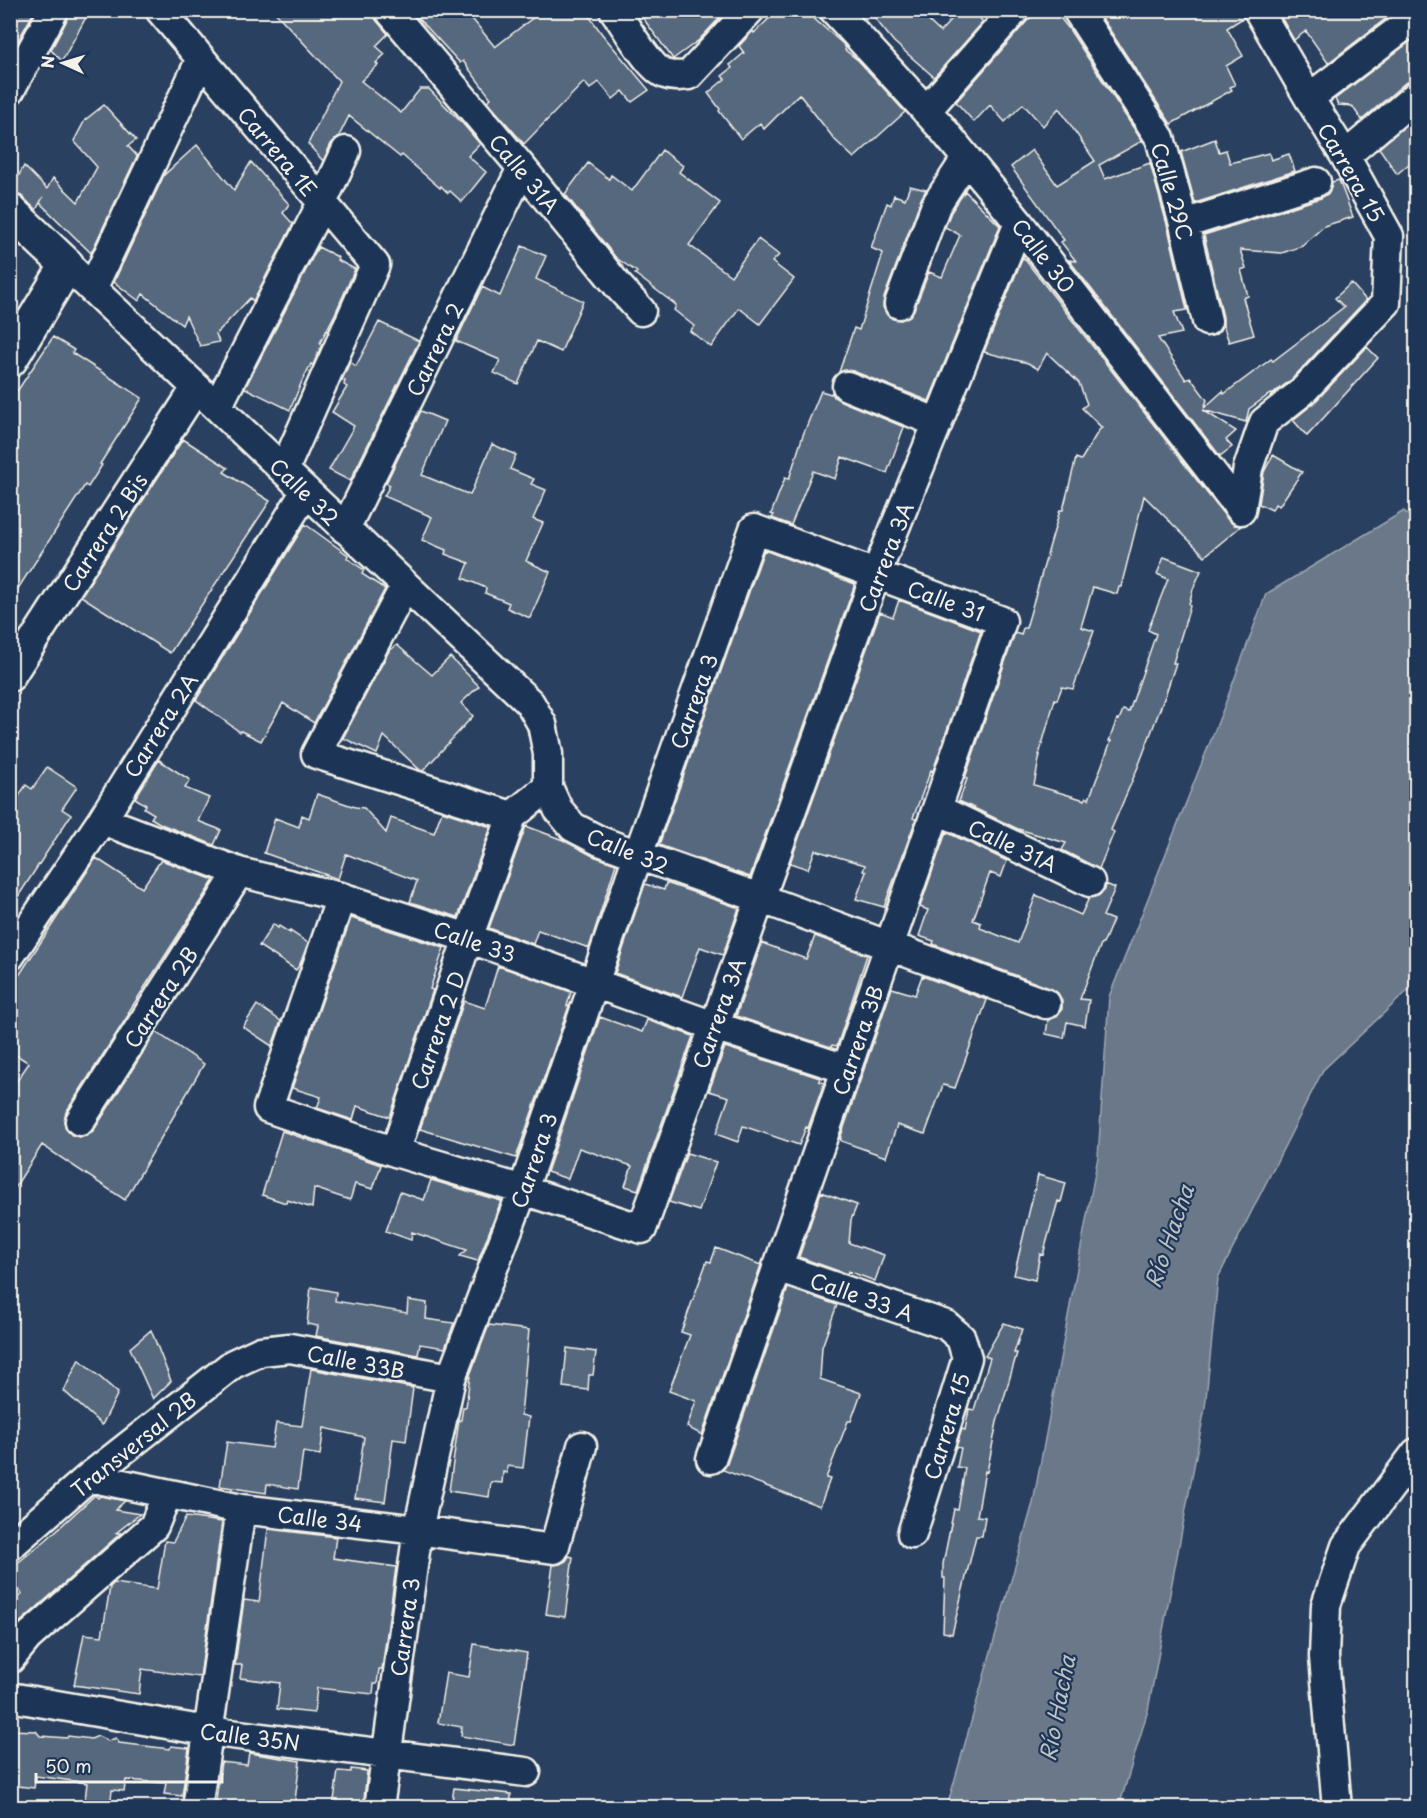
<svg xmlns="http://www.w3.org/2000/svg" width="1427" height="1818" font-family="'Playpen Sans',sans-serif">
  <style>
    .water { fill: #6a788a; stroke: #a1a8b0; stroke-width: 1.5 }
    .building { fill: #56677d; stroke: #f4f1e8; stroke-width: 1.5 }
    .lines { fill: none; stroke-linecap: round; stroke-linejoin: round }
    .street-casing { stroke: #f4f1e8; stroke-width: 33 }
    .secondary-casing { stroke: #f4f1e8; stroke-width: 38 }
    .street { stroke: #1d3557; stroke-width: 28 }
    .secondary { stroke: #1d3557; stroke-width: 33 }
    .labels { text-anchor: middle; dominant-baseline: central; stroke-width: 4.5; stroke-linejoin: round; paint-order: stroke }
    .street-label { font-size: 21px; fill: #f4f1e8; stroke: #1d3557 }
    .water-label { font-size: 22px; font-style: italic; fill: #bdc1c2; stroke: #1d3557 }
  </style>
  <rect width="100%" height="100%" fill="#2a4060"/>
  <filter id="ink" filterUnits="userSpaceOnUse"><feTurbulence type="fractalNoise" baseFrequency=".0167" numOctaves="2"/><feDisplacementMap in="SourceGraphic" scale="12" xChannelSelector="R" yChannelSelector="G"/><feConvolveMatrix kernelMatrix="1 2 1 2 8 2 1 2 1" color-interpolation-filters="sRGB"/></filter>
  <g filter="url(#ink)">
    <path class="water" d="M1404,511L1416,524V983L1323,1070L1218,1278L1205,1408L1148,1710L1119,1807H947L1033,1503L1098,1157L1109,997L1224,707L1266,594Z"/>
    <path class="building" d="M10,10H35L10,55Z
      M70,10H90L62,61L51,50L68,18Z
      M273,10H373L376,20L388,34L376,46L385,54L376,63L378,65L361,81L401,113L420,89H429L463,124L480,144L468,156L486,172L462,202L450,191L448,193L441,186L440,188L402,155L400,157L349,116L339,136L331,144L323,161L308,144L339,81Z
      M411,10H465L495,47L543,10H585L602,34L649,90L632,102L623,91L613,99L599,82L590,89L584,82L524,144L487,101L491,98L463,61L460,63Z
      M637,10H727L699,40L673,59Z
      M778,10H804L843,44L846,48L845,50L859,61L905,112L854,158L835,140L799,94L764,129L760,123L741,139L719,111L720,109L708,93L725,79L722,76L732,68L730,65L744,53L739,46L753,31L754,33Z
      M868,10H917L940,32L960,10H973L983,22L934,77L894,42Z
      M1039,10H1054L1069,29L1142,141L1099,165L1105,179L1150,163L1168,228L1187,310L1174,312L1182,333L1158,338L1186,380L1190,377L1207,400L1204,408L1223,391L1224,394L1271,359L1273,361L1344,307L1335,298L1351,283L1366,300L1291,380L1271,395L1270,394L1249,409L1246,422L1203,410L1236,431L1226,440L1232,447L1220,456L1069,260L1076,261L1061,242L1064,240L1011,167L1032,150L1057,185L1095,161L1059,108L1043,126L1023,104L1005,122L990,105L974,122L956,102L1028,20Z
      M1107,10H1242L1243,18L1227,28L1243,56L1226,66L1235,85L1230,87L1232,90L1171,124L1100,15Z
      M1277,10H1397L1328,63L1306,31L1294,40Z
      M1416,37V80L1405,83L1362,120L1352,106L1338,105L1335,99Z
      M104,105L136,140L128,146L137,156L91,253L40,203L43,197L36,210L23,197L11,190L24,166L47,189L53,178L78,202L97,167L74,141L85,120Z
      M1416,117V158L1397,174L1379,148Z
      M1215,139L1219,152L1226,150L1230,163L1269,153L1271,160L1289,154L1295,171L1195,203L1181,152Z
      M197,145L234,190L251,162L289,204L283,213L293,224L253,301L250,298L216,334L219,342L200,346L186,316L182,325L143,294L139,301L114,282L164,175Z
      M662,150L683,166L679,172L720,203L689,245L731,276L758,239L779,255L772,262L794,279L760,324L739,308L711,347L690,331L694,326L674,310L676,305L635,274L637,272L616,258L565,194L588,163L609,179L611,175L632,191Z
      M1339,180L1353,217L1324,226L1302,246L1282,253L1240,250L1246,268L1241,270L1248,296L1243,298L1254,335L1229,342L1223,325V317L1204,235L1321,198L1329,193L1332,182Z
      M910,186L926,190L921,199L884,298L883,307L887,315L893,319L901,320L910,316L914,310L929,272L942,277L960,235L945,227L951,212L965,191L1000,226L929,401L853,371L845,370L839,372L854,328L859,330L883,253L871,248L887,203L891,205L894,195L905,199Z
      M522,246L546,256L536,279L583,301L561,352L537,341L518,384L494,373L500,360L456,341L482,287L500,296Z
      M318,247L338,257L337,260L355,269L335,314L320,343L322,344L313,365L311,364L302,381L290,410L245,388Z
      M1023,257L1228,520L1234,525L1241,526L1205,556L1144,496L1121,587H1119L1117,594L1093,587L1081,627L1094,631L1073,689L1062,687L1057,700L1055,699L1039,755H1040L1034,785L1085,800L1086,797L1089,799L1111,741H1109L1117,719L1119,720L1123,710L1129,712L1156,634L1148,630L1168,579L1157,574L1164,557L1201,571L1193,589L1189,604L1190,606L1173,663H1176L1165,696L1138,767L1111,830L1114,832L1099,869L1062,850L1066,843L1018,829L959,801L967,779L965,778L1015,633L1021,635L1023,628H1026L1060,510H1063L1076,458L1081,460L1099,430L1102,428L1082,408L1087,404L1079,383L1047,353L1038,369L1028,363L984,352Z
      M379,322L419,341L350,481L329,470L354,426L332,412L347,387L344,385L345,381L342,380L350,362L356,366Z
      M53,337L74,350L72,353L142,398L100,464L102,465L88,487L85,485L10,601V402Z
      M1367,347L1378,358L1307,436L1293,420L1314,403Z
      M821,391L831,394L832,392L834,397L841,401L904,427L887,473L842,457L835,479L813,471L791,525L772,518L774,515L771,514L785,478L789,479L803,435Z
      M421,411L445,421L422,475L470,495L492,444L516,455L510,469L534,479L531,484L546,490L533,519L543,523L526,561L550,572L530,618L507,608L509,603L485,593L486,588L463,578L469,563L445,554L446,550L422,540L432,517L384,496L390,485L386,483Z
      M183,439L228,468L224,472L270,501L170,653L81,596Z
      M1273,455L1302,472L1279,506L1275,504L1272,510L1259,504L1264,472Z
      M305,524L348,555L347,558L364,570L362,574L385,589L314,723L283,703L261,741L241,731L240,732L196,700Z
      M764,550L855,584L750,877L659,845Z
      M899,600L981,631L933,771L931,770L913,818L916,819L884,907L856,899L866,872L863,871L865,865L815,850L808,869L790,863L880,612L893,617Z
      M397,645L432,675L450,657L479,686L461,703L473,716L423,771L420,770L384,736L377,754L343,738L389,651Z
      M159,760L190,780L185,788L209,798L198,821L221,830L214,845L161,824L151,818L154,814L144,808L146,805L135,798Z
      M47,767L77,787L62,809L71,815L10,909V809L26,785L32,789Z
      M317,794L355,807L364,808L386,833L391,818L434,833L442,811L491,827L458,917L410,902L417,881L346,854L338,879L264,853L275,818L299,827L302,815L309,818Z
      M526,826L563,840L593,856L616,864L589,948L538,930L533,944L489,928Z
      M946,832L1007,861L1001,877L990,873L973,920L981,923L980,928L1018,943L1036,895L1081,915L1089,898L1100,895L1105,890L1106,884L1115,888L1103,916L1113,920L1103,944H1101L1080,999L1089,1000L1085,1026L1067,1022L1064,1038L1046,1034L1048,1020L1056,1017L1062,1009V1001L1058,993L1052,989L933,944L934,941L919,936L928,910L920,907Z
      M96,858L142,888L161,860L214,880L128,1013L129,1014L66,1112L64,1121L66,1129L72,1135L80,1137L87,1136L94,1130L156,1032L204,1064L125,1200L42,1145L10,1195V1091L29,1063L10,1051V989Z
      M666,883L739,908L723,955L700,947L682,997L615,973L645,884L664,890Z
      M351,918L444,948L430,989L433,990L390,1117L357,1106L353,1120L317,1108L321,1097L292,1088Z
      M273,924L278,928L279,926L290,933V931L308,943L300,964L296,970L259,946Z
      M815,936L867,955L837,1046L832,1045L831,1047L736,1016L762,943L806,959Z
      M498,966L571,992L567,1006H569L516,1158L420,1129L464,1001L485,1008Z
      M922,976L987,1000L955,1088L943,1085L925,1134L897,1125L886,1157L841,1141V1139H840L892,988L915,995Z
      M257,1005L281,1021L272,1046L243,1027Z
      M600,1017L642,1032L647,1020L693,1036L638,1190L625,1186L632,1166L579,1148L568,1179L547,1172Z
      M725,1047L820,1078L819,1081L824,1083L808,1128L806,1127L799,1145L743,1126L738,1142L716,1134L729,1097L709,1091Z
      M282,1131L381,1165L373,1189L355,1184L350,1200L314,1188L312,1208L287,1200L286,1203L262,1195Z
      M687,1153L716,1162L699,1211L669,1202Z
      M1038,1175L1066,1183L1061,1202L1058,1201L1043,1255L1040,1254L1035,1280L1014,1275Z
      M431,1180L501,1201L478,1261L460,1256L467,1250L412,1232L411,1240L386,1231L400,1192L424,1200Z
      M821,1192L857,1205L851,1220L849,1243L884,1255L875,1281L848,1271L847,1274L799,1257Z
      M716,1248L761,1265L702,1435L687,1427L696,1401L669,1391L690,1335L681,1332L707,1261L711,1262Z
      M311,1287L336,1292L335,1301L407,1313L408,1300L427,1303L426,1319L454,1323L445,1348L420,1344L418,1355L316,1336L318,1326L307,1324Z
      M788,1288L837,1305L822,1347L820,1379L861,1393L851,1421H848L826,1478L830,1479L820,1506L723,1470L727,1464Z
      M1004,1323L1022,1329L1014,1353H1017L997,1422L987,1472L985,1471L977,1516L985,1517L982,1536H976L952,1634L943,1632L945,1578H943V1564L954,1509L958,1510L965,1468L957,1467L961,1448L956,1447L962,1429L965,1430L969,1409L974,1410L990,1358L985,1356Z
      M489,1325L529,1330L521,1415L529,1417L523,1468L507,1466V1473L503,1472L502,1483L491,1482L489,1497L449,1491L459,1420H461L463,1407H466L470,1375Z
      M151,1330L171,1381L153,1399L130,1348Z
      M567,1348L596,1352L593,1375H589L588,1390L563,1387Z
      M79,1359L118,1393L102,1425L64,1391Z
      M311,1369L413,1388L406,1441L393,1439L385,1502L355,1498L364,1437L324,1428L320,1455L303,1452L298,1489L267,1484L266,1493L220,1486L227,1442L272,1448L276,1423L302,1426Z
      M95,1495L98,1498L100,1496L125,1501L115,1510L140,1514L116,1533H121L17,1625L10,1632V1604L22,1594L10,1579V1569L46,1540Z
      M186,1517L222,1522L200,1677L142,1669L139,1694L74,1685L84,1634L102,1636L110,1587L114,1583L157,1589L165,1541L173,1542Z
      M268,1529L336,1537L333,1558L396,1567L382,1669H379L377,1684H374L373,1694L317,1688L314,1713L277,1709L280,1683L240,1678L242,1665H235L244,1600L259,1602Z
      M569,1556L573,1557L565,1617L546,1614L553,1565L560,1564L566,1561Z
      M474,1644L527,1653L514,1745L461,1736L462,1727L438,1723L446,1673L469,1677Z
      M10,1730L36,1731L40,1736L67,1738L68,1736L91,1739L98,1736L108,1741L116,1738L119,1743L170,1749L171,1746L189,1748L182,1796L164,1794L166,1783L126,1780L124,1791L112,1790L110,1808H84L87,1783L36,1776L34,1788L10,1785Z
      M249,1753L300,1761L294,1808H215L221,1762L247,1765Z
      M351,1769L367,1771L363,1808H333L338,1771L351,1772Z
      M454,1788L511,1794V1808H451Z"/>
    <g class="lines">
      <g class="street-casing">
        <path id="street" d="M160,10L375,265L284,470
          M389,10L522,168L619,287L641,311
          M614,10C625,25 650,69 665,74C673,77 680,76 689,75L750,10
          M834,10L941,127L1019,223L1241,510
          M1077,10L1160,138L1184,224L1207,321
          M10,90L54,10
          M1309,98L1416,17
          M926,111L1015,10
          M1345,156L1416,96
          M1184,224L1316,182
          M67,265L530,703L542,724L548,754V787L558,809L573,827L600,841L638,855L760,898L1046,1004
          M92,289L201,59
          M899,304L936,205L966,159
          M847,386L938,423
          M217,407L322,203L346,151
          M1241,510L1248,468L1264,422L1302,392L1386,303L1389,236L1345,156L1309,98L1258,10
          M345,529L522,168
          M405,586L316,754L512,816
          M10,677L196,388
          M937,809L1090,882
          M102,820L239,872L341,897L468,938L714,1026L846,1069
          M341,897L268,1108L395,1152L523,1190L642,1229L876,574L1019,223
          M10,956L102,820L306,491
          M80,1121L239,872
          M395,1152L468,938L512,816L548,787
          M777,1267L946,1325L961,1338L967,1358L912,1534
          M89,1477L241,1509L418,1530L554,1549L582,1446
          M10,1546L89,1477L233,1364L261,1351L290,1348L451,1378
          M10,1659L28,1637L154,1526L167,1494
          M10,1697L207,1731L526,1772
          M197,1808L241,1509
          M379,1808L418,1530L451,1378L523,1190L638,855L754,529L1002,621L711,1459
          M1337,1808L1324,1657L1326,1605L1346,1546L1416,1453"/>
      </g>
      <g class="secondary-casing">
        <path id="secondary" d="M10,211L67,265L10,360"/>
      </g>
      <use href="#street" class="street"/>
      <use href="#secondary" class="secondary"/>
    </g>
  </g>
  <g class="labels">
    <g class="street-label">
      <text transform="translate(278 151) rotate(50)">Carrera 1E</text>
      <text transform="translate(1352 172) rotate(60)">Carrera 15</text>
      <text transform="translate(525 173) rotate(50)">Calle 31A</text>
      <text transform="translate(1173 191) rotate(74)">Calle 29C</text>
      <text transform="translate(1044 255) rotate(52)">Calle 30</text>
      <text transform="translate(434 349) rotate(-64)">Carrera 2</text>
      <text transform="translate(305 491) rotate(44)">Calle 32</text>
      <text transform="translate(104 532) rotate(-57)">Carrera 2 Bis</text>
      <text transform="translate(885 557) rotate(-69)">Carrera 3A</text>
      <text transform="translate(946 600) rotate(20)">Calle 31</text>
      <text transform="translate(693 701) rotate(-70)">Carrera 3</text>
      <text transform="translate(160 725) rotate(-58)">Carrera 2A</text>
      <text transform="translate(1013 845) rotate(25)">Calle 31A</text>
      <text transform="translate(628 850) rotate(22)">Calle 32</text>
      <text transform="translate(475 941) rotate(19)">Calle 33</text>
      <text transform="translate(160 997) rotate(-57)">Carrera 2B</text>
      <text transform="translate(718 1013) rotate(-70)">Carrera 3A</text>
      <text transform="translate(437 1030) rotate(-71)">Carrera 2 D</text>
      <text transform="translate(857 1040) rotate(-71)">Carrera 3B</text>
      <text transform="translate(533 1160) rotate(-71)">Carrera 3</text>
      <text transform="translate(862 1296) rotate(19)">Calle 33 A</text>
      <text transform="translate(356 1361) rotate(11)">Calle 33B</text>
      <text transform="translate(946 1426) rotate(-73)">Carrera 15</text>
      <text transform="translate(133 1444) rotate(-39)">Transversal 2B</text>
      <text transform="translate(320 1518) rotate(7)">Calle 34</text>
      <text transform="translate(404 1627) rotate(-82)">Carrera 3</text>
      <text transform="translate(250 1736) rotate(7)">Calle 35N</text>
    </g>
    <g class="water-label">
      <text transform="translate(1168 1236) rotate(-71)">Río Hacha</text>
      <text transform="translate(1056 1708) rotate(-79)">Río Hacha</text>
    </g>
  </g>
  <rect width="1427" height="1818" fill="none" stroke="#1d3557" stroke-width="36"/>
  <rect x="18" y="18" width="1391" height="1782" fill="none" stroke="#f4f1e8" stroke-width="2" filter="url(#ink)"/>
  <g transform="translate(63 63) rotate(274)" stroke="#1d3557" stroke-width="4.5" paint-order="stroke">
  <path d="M0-4.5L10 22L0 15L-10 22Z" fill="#f4f1e8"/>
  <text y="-9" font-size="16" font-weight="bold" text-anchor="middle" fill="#f4f1e8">N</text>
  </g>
  <path d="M36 1773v9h186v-9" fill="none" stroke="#f4f1e8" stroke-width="3"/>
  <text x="45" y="1773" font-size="18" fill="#f4f1e8" stroke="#1d3557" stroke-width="4.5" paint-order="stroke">50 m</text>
</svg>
